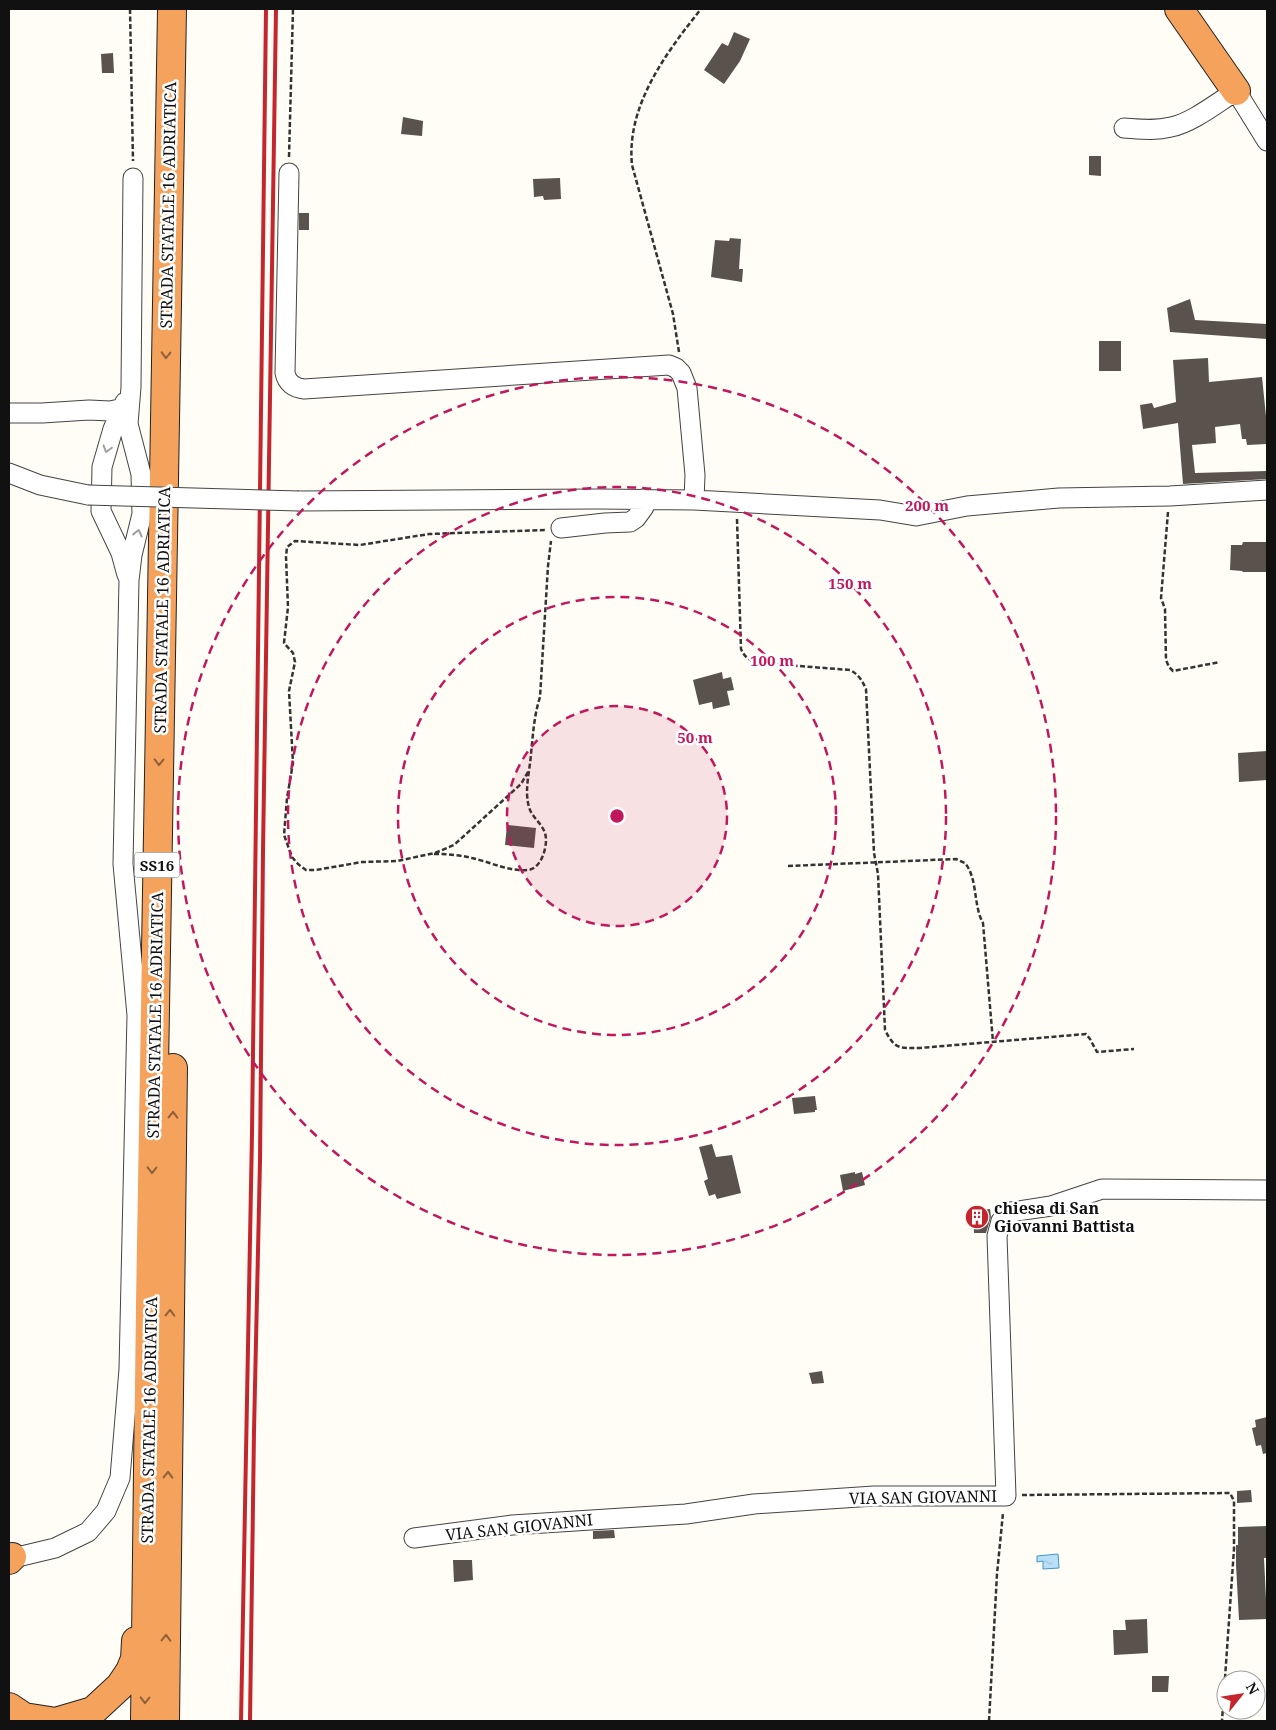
<svg xmlns="http://www.w3.org/2000/svg" width="1276" height="1730" font-family="'Noto Serif',serif">
  <style>
    .water { fill: url(#water-ripples); stroke: #3f96cf }
    .building { fill: #5a524d }
    .lines { fill: none; stroke-linecap: round; stroke-linejoin: round }
    .minor-casing { stroke: #444; stroke-width: 21 }
    .highway-casing { stroke: #222; stroke-width: 30 }
    .path { stroke: #333; stroke-width: 2.5; stroke-dasharray: 5 2.5; stroke-linecap: butt }
    .minor { stroke: #fff; stroke-width: 19 }
    .highway { stroke: #f5a25d; stroke-width: 28 }
    .rail { stroke: #c4262e; stroke-width: 4 }
    .minor-bridge-casing { stroke: #444; stroke-width: 21; stroke-linecap: butt }
    .minor-bridge { stroke: #fff; stroke-width: 19 }
    .oneway { stroke: #8e613b }
    .oneway2 { stroke: #a0a0a0 }
    .ring { fill: none; stroke: #c2185b; stroke-width: 2.5; stroke-dasharray: 9 6 }
    .labels { text-anchor: middle; dominant-baseline: central; stroke-width: 5; stroke-linejoin: round; paint-order: stroke }
    .shield { fill: #fff; stroke: #585858; stroke-width: 1 }
    .shield-label { font-size: 15px; font-weight: bold; fill: #111 }
    .street-label { font-size: 16px; fill: #111; stroke: #fff }
    .poi-label { font-size: 16px; font-weight: bold; fill: #111; stroke: #fff; text-anchor: start }
    .centre { fill: #c2185b; stroke: #fff; stroke-width: 2.5 }
    .ring-label { font-size: 15px; text-anchor: middle; font-weight: bold; fill: #c2185b; stroke: #fff; stroke-width: 5; stroke-linejoin: round; paint-order: stroke }
  </style>
  <defs>
    <pattern id="water-ripples" width="26" height="14" patternUnits="userSpaceOnUse" patternTransform="scale(1.25)"><rect width="26" height="14" fill="#b9e0f7"/><path d="M2 4q2-2 4 0t4 0M15 11q2-2 4 0t4 0" fill="none" stroke="#9ebfd3"/></pattern>
  </defs>
  <rect width="100%" height="100%" fill="#fffdf5"/>
  <path class="water" d="M1058,1554L1059,1568L1043,1569V1561L1037,1562V1556Z"/>
  <path class="building" d="M734,32L750,39L740,61L724,84L704,70L722,43L728,46Z
    M113,53L114,73H102L101,54Z
    M403,117L423,121L422,136L401,134Z
    M1089,156H1101V176L1089,175Z
    M560,178L561,199L544,200L543,196L534,197L533,179Z
    M299,213H309V230H299Z
    M730,238L741,239L739,269H743L742,282L711,277L715,240L729,241Z
    M1190,299L1195,320L1267,324V339L1170,332L1167,308Z
    M1099,341H1121V371H1099Z
    M1208,358L1209,382L1262,377L1266,416H1267V444L1247,445L1246,439H1242L1240,424L1215,427L1216,443L1192,445L1195,473L1267,471V479L1183,484L1178,423L1143,429L1140,405L1152,403L1154,408L1176,402L1173,360Z
    M1243,542H1267V572H1243L1242,571L1230,570L1231,545H1242Z
    M722,672L723,679L731,677L734,690L727,691L730,705L713,709L712,702L699,705L693,680Z
    M1267,751V780L1239,782L1238,753Z
    M507,825L536,828L534,848L505,845Z
    M815,1096L817,1110H815V1112L794,1114L792,1098Z
    M712,1144L716,1157L732,1155L741,1193L717,1199L715,1194L709,1196L704,1181L708,1179L699,1147Z
    M855,1172V1174L862,1172L865,1185L843,1191L840,1175Z
    M990,1209L991,1217L986,1233H974L973,1211Z
    M822,1371L824,1383L812,1384L809,1373Z
    M1267,1417V1453L1263,1454L1261,1445L1256,1446L1252,1428L1256,1427L1255,1420Z
    M1251,1490L1252,1502L1237,1503V1491Z
    M1267,1526V1558H1264L1267,1619L1239,1620L1236,1565V1545H1238V1527Z
    M614,1530L615,1538L593,1539V1531Z
    M453,1560H472L473,1580L454,1582Z
    M1147,1619L1148,1653L1114,1655L1113,1630H1126L1125,1620Z
    M1152,1676H1169L1168,1692H1152Z"/>
  <g class="lines">
    <g class="minor-casing">
      <path id="minor" d="M1124,128C1140,129 1155,131 1171,127C1192,123 1218,102 1236,91L1267,141
        M289,173L285,373C287,383 294,388 304,389L669,365L676,368L681,373L687,388L695,475L694,500
        M125,402L113,429L102,467L101,511L121,553L127,575
        M9,413H42L89,410L110,411L129,407
        M9,473L40,485L88,495
        M299,501L598,499L694,500L880,510L916,516L967,506L1059,498L1170,496L1267,490
        M561,528L605,523L630,522L636,518L644,507L643,499
        M414,1538L512,1525L686,1514L754,1504L874,1496H1006L997,1236L1001,1221L1011,1212L1051,1206L1102,1189L1267,1190
        M9,1559L55,1548L88,1532L106,1511L120,1478L129,1369L137,1015L123,864L129,580L132,555L142,514L141,474L128,424L131,387L133,178"/>
    </g>
    <g class="highway-casing">
      <path id="highway" d="M1179,9L1236,91
        M9,1560L12,1557
        M9,1707L24,1717L50,1721
        M59,1721L93,1711L120,1686L130,1671L135,1659L136,1641
        M145,1721L150,1304L172,9
        M165,1721L173,1068"/>
    </g>
    <path class="path" d="M130,9L133,161
      M289,157L293,9
      M679,352L673,314L632,165C626,106 666,53 701,9
      M1168,512L1161,598L1165,609L1166,660L1169,667L1173,671L1220,662
      M737,519L741,649C745,658 750,661 760,663L850,670C859,675 862,680 866,689L874,853L878,874L885,1030C895,1050 900,1048 920,1048L1086,1034L1090,1039L1097,1052L1134,1049
      M528,772L521,784L454,845L435,853L397,861L362,862L316,870H306L298,864L292,857L284,835L287,798L293,763L289,691L295,662L293,653L284,643L288,607L286,557L287,547L295,541L360,545L429,534L546,530
      M434,854C447,854 460,855 472,858C490,862 510,872 528,870C540,869 546,851 546,840C546,825 532,819 529,807C524,790 530,770 531,754C533,734 534,716 540,697L548,566L551,541
      M788,866L956,859L965,863C978,879 973,905 983,923L993,1042
      M1022,1495L1230,1493L1234,1501V1549L1222,1721
      M989,1721L997,1574L1003,1513"/>
    <use href="#minor" class="minor"/>
    <use href="#highway" class="highway"/>
    <path class="rail" d="M241,1721L252,1133L266,9
      M250,1721L254,1431L260,1161L263,851L276,9"/>
    <g class="minor-bridge-casing">
      <path id="minor-bridge" d="M88,495L299,501"/>
    </g>
    <use href="#minor-bridge" class="minor-bridge"/>
  </g>
  <defs><path id="oneway-chevron" d="M-2-3.5L2.5 0L-2 3.5" fill="none" stroke-width="1.6" stroke-linecap="round" stroke-linejoin="round" transform="scale(1.25)"/></defs>
  <g class="oneway">
    <use href="#oneway-chevron" transform="translate(166 355) rotate(91)"/>
    <use href="#oneway-chevron" transform="translate(159 762) rotate(91)"/>
    <use href="#oneway-chevron" transform="translate(173 1115) rotate(-89)"/>
    <use href="#oneway-chevron" transform="translate(152 1170) rotate(91)"/>
    <use href="#oneway-chevron" transform="translate(170 1313) rotate(-89)"/>
    <use href="#oneway-chevron" transform="translate(168 1475) rotate(-89)"/>
    <use href="#oneway-chevron" transform="translate(166 1638) rotate(-89)"/>
    <use href="#oneway-chevron" transform="translate(145 1700) rotate(91)"/>
  </g>
  <g class="oneway2">
    <use href="#oneway-chevron" transform="translate(107 449) rotate(106)"/>
    <use href="#oneway-chevron" transform="translate(138 533) rotate(-76)"/>
  </g>
  <circle cx="617" cy="816" r="110" fill="#c2185b" fill-opacity=".12"/>
  <g class="ring">
    <circle cx="617" cy="816" r="110"/>
    <circle cx="617" cy="816" r="219"/>
    <circle cx="617" cy="816" r="329"/>
    <circle cx="617" cy="816" r="439"/>
  </g>
  <defs>
    <g id="building-disc" transform="scale(1.25)"><circle r="9.5" fill="#c4262e" stroke="#fff"/><path d="M-4-6H4V6H1V3H-1V6H-4ZM-2.5-4.3h1.7v1.8h-1.7ZM.8-4.3h1.7v1.8H.8ZM-2.5-1h1.7V.8h-1.7ZM.8-1h1.7V.8H.8Z" fill="#fff"/></g>
  </defs>
  <g fill-rule="evenodd">
    <use href="#building-disc" x="977" y="1217"/>
  </g>
  <g class="labels">
    <rect class="shield" x="134.5" y="852.5" width="45" height="25" rx="4"/>
    <g class="shield-label">
      <text x="157" y="865">SS16</text>
    </g>
    <g class="street-label">
      <text transform="translate(168 205) rotate(-89)">STRADA STATALE 16 ADRIATICA</text>
      <text transform="translate(162 610) rotate(-89)">STRADA STATALE 16 ADRIATICA</text>
      <text transform="translate(155 1015) rotate(-89)">STRADA STATALE 16 ADRIATICA</text>
      <text transform="translate(149 1420) rotate(-89)">STRADA STATALE 16 ADRIATICA</text>
      <text transform="translate(923 1497) rotate(-1)">VIA SAN GIOVANNI</text>
      <text transform="translate(519 1527) rotate(-6)">VIA SAN GIOVANNI</text>
    </g>
    <g class="poi-label">
      <text x="994" y="1208">chiesa di San<tspan x="994" dy="18">Giovanni Battista</tspan></text>
    </g>
  </g>
  <circle cx="617" cy="816" r="8" class="centre"/>
  <g class="ring-label">
    <text x="927" y="511">200 m</text>
    <text x="850" y="589">150 m</text>
    <text x="772" y="666">100 m</text>
    <text x="695" y="743">50 m</text>
  </g>
  <rect width="1276" height="1730" fill="none" stroke="#111111" stroke-width="20"/>
  <g transform="translate(1241 1695) rotate(60)"><circle r="24" fill="#ffffff" stroke="#a0a0a0"/>
  <path d="M0-4L9 19L0 12L-9 19Z" fill="#c4262e"/>
  <text y="-8" font-size="14" font-weight="bold" text-anchor="middle" fill="#111111">N</text>
  </g>
</svg>
